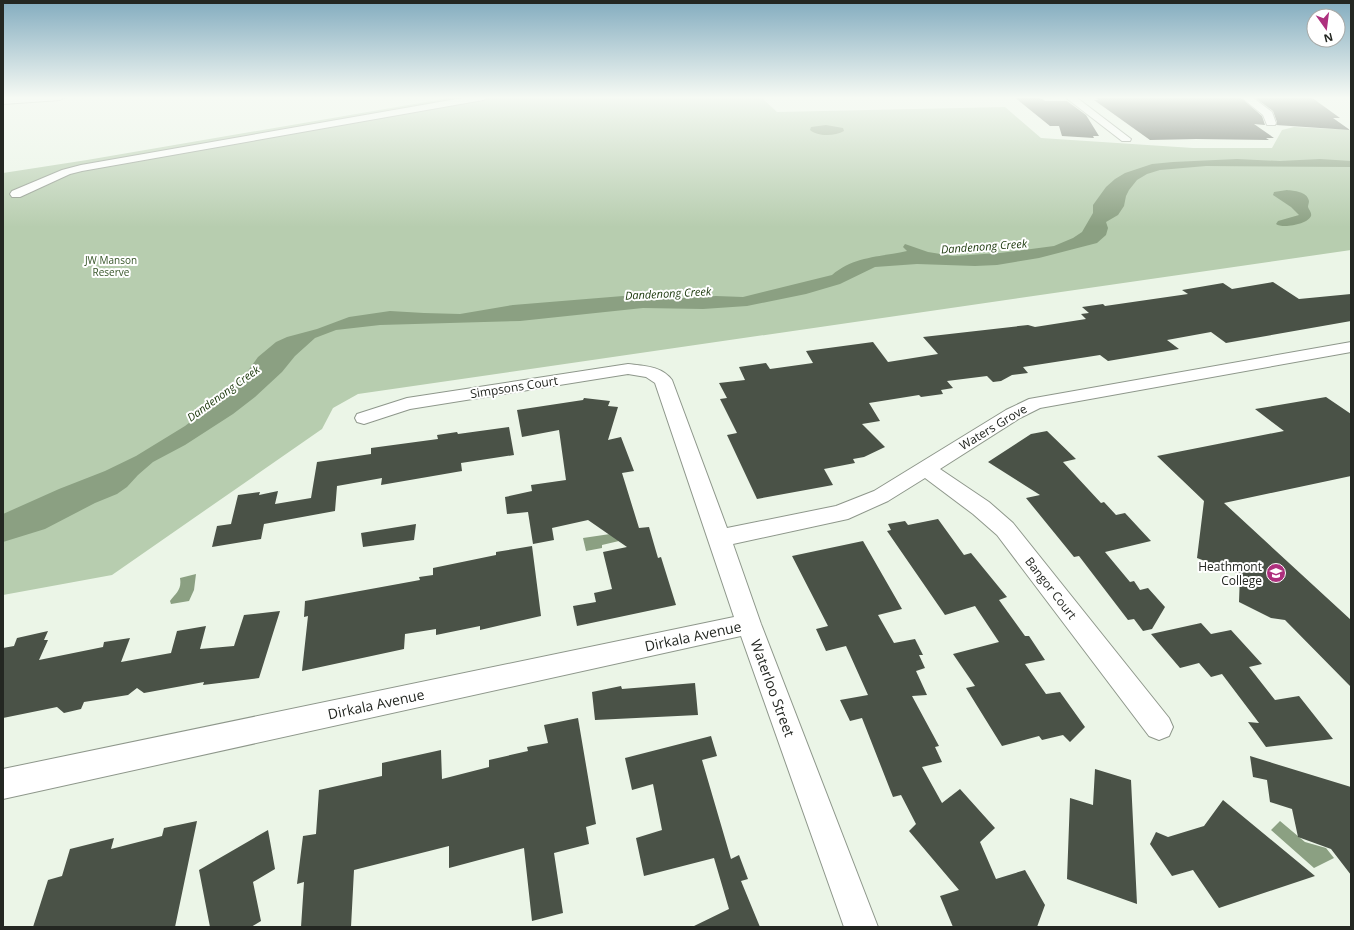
<svg xmlns="http://www.w3.org/2000/svg" width="1354" height="930" font-family="'Open Sans',sans-serif">
  <style>
    .green { fill: #b7cdaf }
    .water { fill: #8ba082 }
    .building { fill: #4a5247 }
    .lines { fill: none; stroke-linecap: round; stroke-linejoin: round }
    .minor-casing { stroke: #8e978b; stroke-width: 2 }
    .minor { fill: #fff; fill-rule: evenodd }
    .labels { text-anchor: middle; dominant-baseline: central; stroke-width: 4; stroke-linejoin: round; paint-order: stroke }
    .far-park-label { font-size: 10px; fill: #355427; stroke: #fff }
    .far-water-label { font-size: 11px; font-style: italic; fill: #193609; stroke: #fff }
    .street-label { font-size: 12px; fill: #242722; stroke: #fff }
    .poi-label { font-size: 12px; fill: #242722; stroke: #fff; text-anchor: end }
    .near-street-label { font-size: 14px; fill: #242722; stroke: #fff }
  </style>
  <rect width="100%" height="100%" fill="#ebf5e7"/>
  <path class="green" d="M455,97H761L777,112L1005,107L1041,138L1193,148H1272L1282,130L1294,127L1351,130V250L358,394L333,408L322,429L112,575L3,595V173L87,160Z"/>
  <path class="water" d="M826,125L843,128L844,131C835,136 818,137 810,130L811,127Z
    M1237,159L1280,161L1320,159L1351,161V167L1206,166L1160,170L1147,174L1137,180L1129,190L1126,196L1124,206L1118,215L1106,222L1108,228L1106,235L1097,243L1039,258L997,265L975,266L917,264L875,267L840,284L806,294L747,306L703,309L643,308L520,321L380,325L336,330L315,338L295,356L282,372L255,397L233,414L185,445L153,462L138,475L127,487L117,494L95,503L45,529L3,542V514L59,489L105,471L136,456L185,426L237,386L258,357L276,342L287,337L317,329L349,317L390,311L424,313L460,314L513,305L623,296L667,299L716,296L743,297L832,275C854,256 881,257 907,251L903,247L905,244L928,252L953,256L1000,253L1054,246L1073,238L1082,232L1093,213V205L1106,187L1115,179L1125,173L1152,164L1173,162Z
    M1287,190C1294,191 1307,191 1309,201C1309,203 1308,205 1308,207C1309,210 1312,213 1311,216C1308,224 1283,229 1276,224L1278,221L1299,215L1291,207L1273,195L1274,192Z
    M617,533L619,541L602,545V548L586,551L583,538Z
    M196,574L194,590L189,601L171,604L170,601C176,593 182,590 180,578Z
    M1280,821L1305,842L1326,848L1334,858L1314,868L1271,830Z"/>
  <path class="building" d="M1014,97H1039L1045,101H1067L1086,115L1099,136H1093L1094,138L1062,136L1059,126H1050Z
    M1138,97H1240L1262,116L1265,125L1254,124L1274,138H1266L1269,140L1196,139L1150,140L1094,100H1098L1096,98Z
    M1254,97H1311L1340,118H1333L1350,130L1276,125L1277,122L1273,111Z
    M1273,282L1299,299L1351,294V321L1226,343L1211,332L1167,340L1179,349L1108,361L1100,355L1023,367L1028,373L1012,375L1001,381L993,382L987,376L947,381L953,388L941,390L943,394L921,397L919,395L869,403L880,421L862,424L885,447L864,457L853,459L855,463L824,469L833,485L757,499L727,435L737,433L720,399L727,398L719,383L745,380L739,367L766,363L770,369L813,363L806,351L873,342L888,362L938,354L923,337L1028,325L1035,327L1086,319L1081,314L1089,313L1082,307L1103,304L1105,306L1188,294L1182,290L1223,283L1232,289Z
    M1326,397L1351,414V476L1224,503L1351,620V687L1285,620L1271,618L1239,602L1240,574L1197,558L1204,501L1157,456L1284,431L1255,409Z
    M584,398L610,401L608,406L618,407L608,440L621,437L634,471L622,473L639,528L649,527L658,558L661,557L676,605L577,626L573,606L596,602L594,593L612,589L603,552L627,547L588,520L552,528L554,540L533,544L528,512L507,514L505,497L532,491L531,485L566,480L559,430L522,437L517,410L583,400Z
    M509,427L514,455L461,463L462,471L381,485L382,478L337,486L335,511L264,524L261,539L212,547L217,526L231,524L238,495L260,492L259,495L278,491L275,504L311,498L317,462L371,454V448L438,439L437,435L457,432L458,434Z
    M1047,431L1076,459L1063,462L1101,503L1104,502L1116,515L1125,513L1151,541L1105,552L1130,582L1134,581L1140,590L1148,588L1165,607L1152,629L1143,631L1134,619L1128,620L1079,556L1074,557L1026,498L1040,495L988,462L1031,434Z
    M938,519L964,555L971,553L1007,597L999,600L1025,636H1029L1045,660L1025,664L1046,694L1060,692L1085,727L1070,742L1063,735L1042,740L1039,736L1002,746L966,688L975,686L953,654L999,642L975,606L945,615L887,531L891,530L888,524L905,521L908,525Z
    M416,524L414,540L363,547L361,533Z
    M863,541L902,609L878,615L894,643L915,639L923,655H919L925,668L916,671L927,695L912,696L939,746L935,747L942,762L922,767L942,803L960,789L995,828L980,842L996,879L1025,870L1045,905L1037,927H953L940,896L959,890L909,831L916,824L901,795L893,797L862,718L850,721L840,700L868,695L846,646L826,651L816,629L828,626L792,556Z
    M532,546L541,616L480,630V626L436,635V629L405,634L404,649L302,671L308,616L304,617L305,601L420,580L419,577L433,575V568L496,555V552Z
    M280,611L259,678L203,685L204,682L144,693L137,688L128,695L84,702L81,709L64,713L57,707L3,718V648L14,646L17,638L48,631L44,640H48L39,660L103,647L104,642L130,638L121,662L171,653L177,631L206,626L200,649L234,646L244,615Z
    M1201,623L1211,634L1231,630L1262,664L1249,667L1275,700L1299,696L1333,739L1266,747L1248,722L1259,723L1222,674L1211,677L1199,663L1180,668L1151,634Z
    M695,683L698,715L595,720L592,692L621,686L622,689Z
    M578,718L596,824L586,827L589,844L554,853L563,913L532,921L524,848L449,868V846L354,870L351,927H301L304,882L297,884L303,836L316,834L319,790L382,776V763L441,750L442,779L489,767V760L528,751L527,747L548,743L544,725Z
    M711,736L717,756L702,760L731,859L739,855L748,879L741,881L760,927H692L729,909L714,858L644,876L636,838L662,830L653,784L632,790L625,758Z
    M1250,756L1351,787V875L1331,849L1298,837L1292,809L1270,802L1267,780L1253,777Z
    M1095,769L1131,780L1137,904L1067,879L1070,798L1093,805Z
    M1223,800L1315,876L1219,908L1193,870L1172,876L1150,844L1156,832L1168,837L1204,826Z
    M197,821L175,927H33L48,880L62,876L70,849L114,838L111,849L162,836L164,828Z
    M268,830L275,869L253,882L261,921L251,927H210L199,870Z"/>
  <g class="lines">
    <g class="minor-casing">
      <path id="minor" d="M23,97H65L60,100L3,104V98Z
        M468,97H488L483,100L82,171L70,174L20,197H12L10,194L12,191L62,170L81,165Z
        M1065,97H1076L1131,139L1130,141H1122Z
        M1241,97H1252L1272,112L1276,123L1275,125H1267L1263,115Z
        M1351,342V352L1040,408L1020,418L940,469L989,502L1013,523L1169,718L1173,727L1169,736L1159,740L1149,736L997,535L973,514L925,478L888,501L848,519L733,544L761,624L878,927H844L741,636L3,799V769L734,617L655,383L646,377L628,374L410,409L364,424L357,422L355,418L357,414L407,398L628,364C644,366 662,366 672,380L727,528L836,506L874,491L1006,410L1029,399Z"/>
    </g>
    <use href="#minor" class="minor"/>
  </g>
  <linearGradient id="sky" x2="0" y2="1"><stop stop-color="#83acbf"/><stop offset="0.43" stop-color="#f6faf4"/><stop offset="1" stop-color="#f6faf4" stop-opacity="0"/></linearGradient>
  <rect width="1354" height="227" fill="url(#sky)"/>
  <defs>
    <g id="school-disc" transform="scale(1)"><circle r="9.5" fill="#ae307e" stroke="#fff"/><path d="M0-5L7-2L0 1L-7-2ZM-4 1L0 2.5L4 1V4Q0 6-4 4Z" fill="#fff"/></g>
  </defs>
  <g fill-rule="evenodd">
    <use href="#school-disc" x="1276" y="573"/>
  </g>
  <g class="labels">
    <g class="far-park-label">
      <text x="111" y="260">JW Manson<tspan x="111" dy="12">Reserve</tspan></text>
    </g>
    <g class="far-water-label">
      <text transform="translate(984 246) rotate(-4)">Dandenong Creek</text>
      <text transform="translate(668 293) rotate(-3)">Dandenong Creek</text>
      <text transform="translate(223 393) rotate(-36)">Dandenong Creek</text>
    </g>
    <g class="street-label">
      <text transform="translate(514 387) rotate(-9)">Simpsons Court</text>
      <text transform="translate(993 427) rotate(-31)">Waters Grove</text>
      <text transform="translate(1051 588) rotate(52)">Bangor Court</text>
    </g>
    <g class="poi-label">
      <text x="1262" y="566">Heathmont<tspan x="1262" dy="14">College</tspan></text>
    </g>
    <g class="near-street-label">
      <text transform="translate(693 636) rotate(-12)">Dirkala Avenue</text>
      <text transform="translate(773 688) rotate(70)">Waterloo Street</text>
      <text transform="translate(376 704) rotate(-12)">Dirkala Avenue</text>
    </g>
  </g>
  <rect width="1354" height="930" fill="none" stroke="#242722" stroke-width="8"/>
  <g transform="translate(1326 28) rotate(166)"><circle r="19" fill="#ffffff" stroke="#a7a9a7"/>
  <path d="M0-3L7 15L0 10L-7 15Z" fill="#ae307e"/>
  <text y="-6" font-size="11" font-weight="bold" text-anchor="middle" fill="#242722">N</text>
  </g>
</svg>
